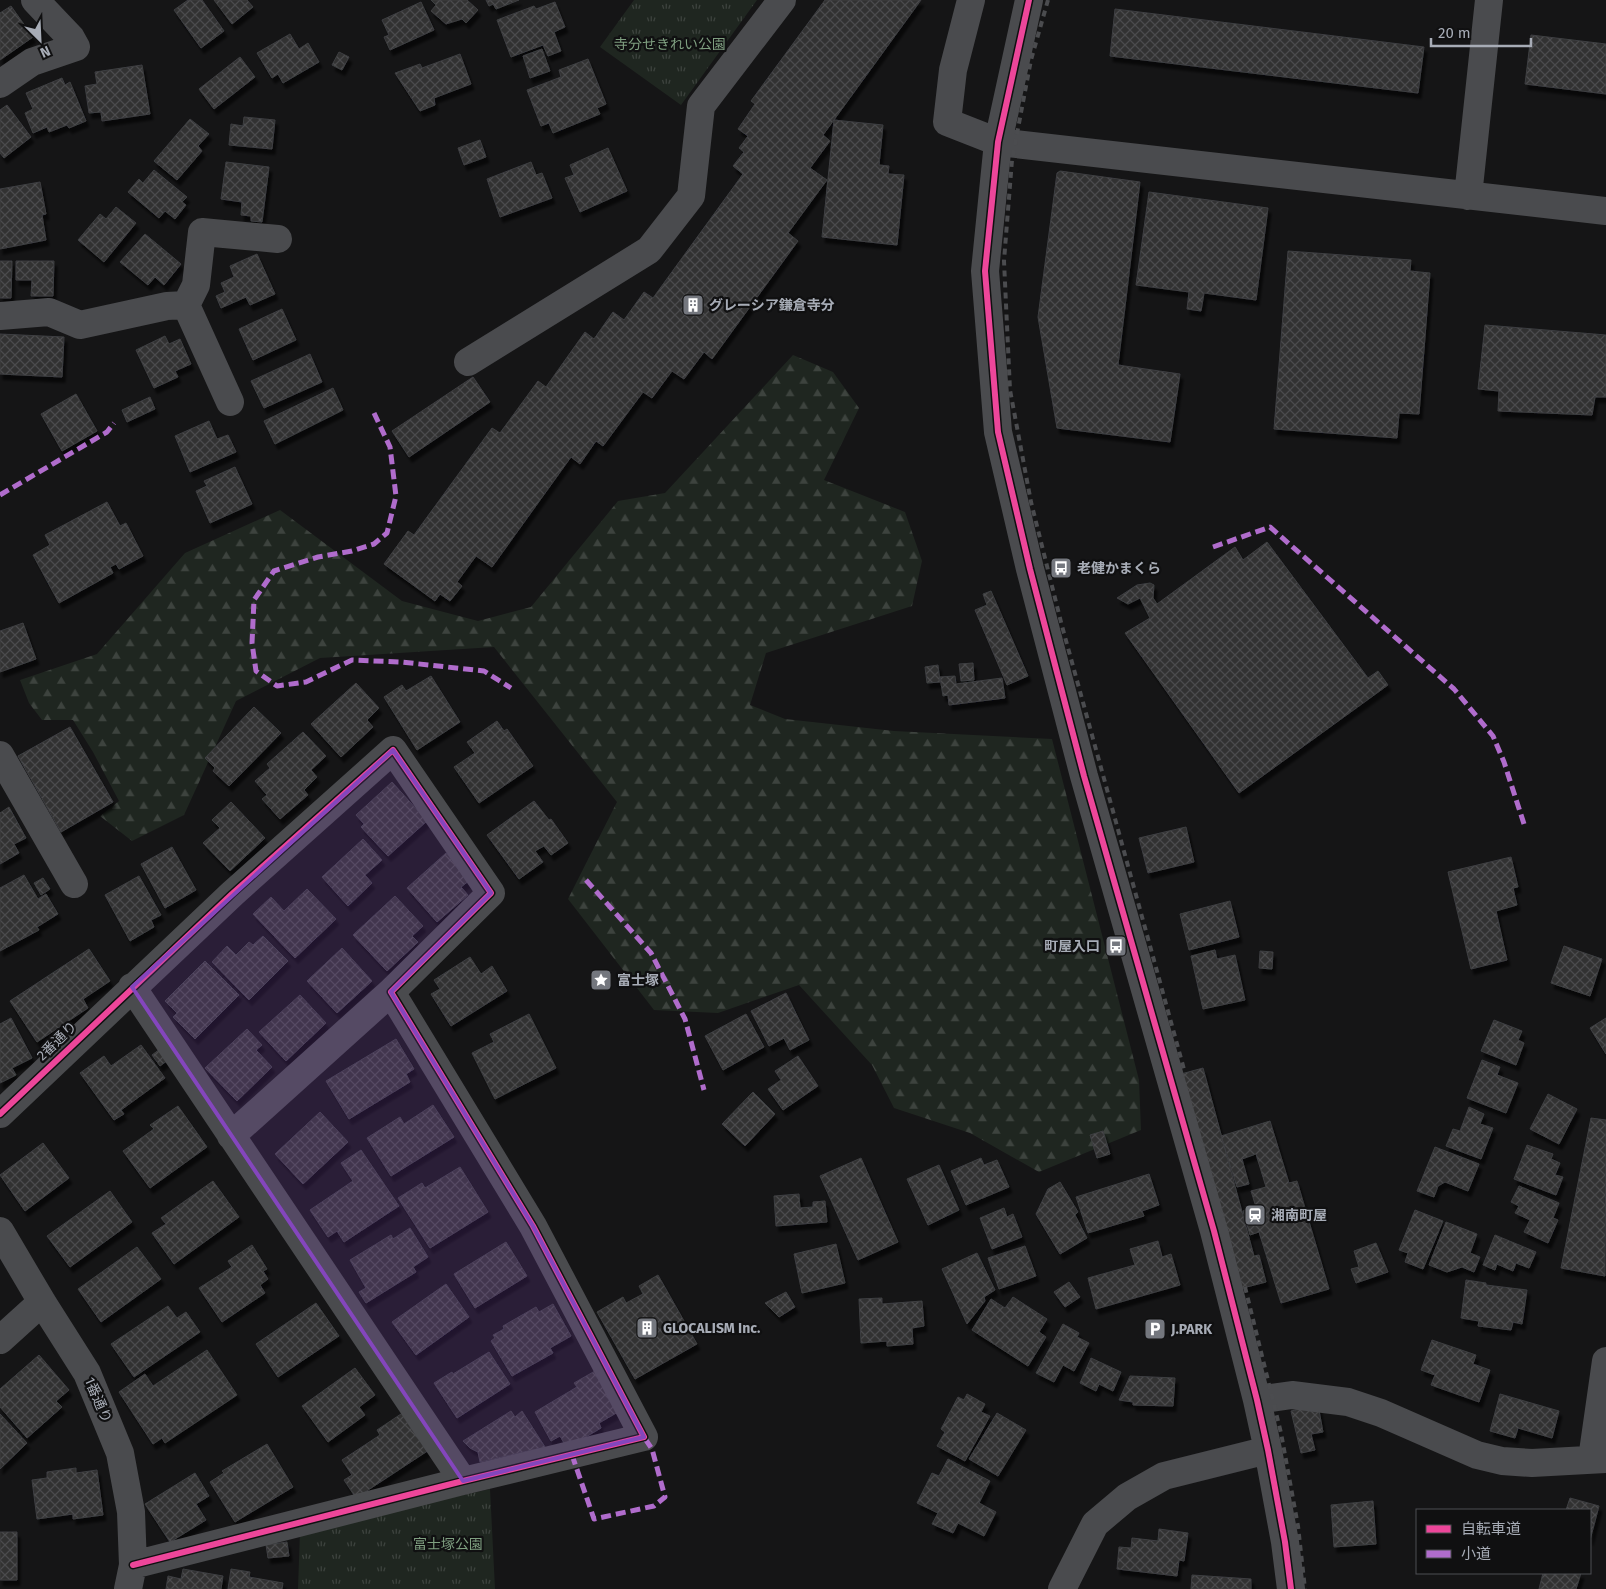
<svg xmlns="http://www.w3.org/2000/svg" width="1606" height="1589" font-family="'Fira Sans','Noto Sans JP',sans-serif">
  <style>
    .forest { fill: url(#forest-firs) }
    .park { fill: url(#park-tufts) }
    .building { fill: url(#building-cross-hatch); stroke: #3e3f42; filter: url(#shadow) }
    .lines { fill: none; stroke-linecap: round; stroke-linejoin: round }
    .minor { stroke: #4a4b4e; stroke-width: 28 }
    .rail { stroke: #4b4c4f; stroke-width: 4; stroke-dasharray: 6 5; stroke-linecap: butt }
    .quiet { stroke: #b06ccc; stroke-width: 5; stroke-dasharray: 10 5; stroke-linecap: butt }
    .cycleway-casing { stroke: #101011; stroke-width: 9 }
    .cycleway { stroke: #ed469a; stroke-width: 6 }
    .marked { fill: #8446bd; fill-opacity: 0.2; stroke: #8446bd; stroke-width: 4; stroke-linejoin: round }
    .labels { text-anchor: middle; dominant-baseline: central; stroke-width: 4.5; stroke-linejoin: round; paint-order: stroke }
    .park-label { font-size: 14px; fill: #7f9f80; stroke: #101011 }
    .poi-label { font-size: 14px; font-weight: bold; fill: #a7acb6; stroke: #101011; text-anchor: start }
    .street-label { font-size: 14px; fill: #a7acb6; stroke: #101011 }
  </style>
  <defs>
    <pattern id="forest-firs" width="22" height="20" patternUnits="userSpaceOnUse" patternTransform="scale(1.25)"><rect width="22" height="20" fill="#1f2620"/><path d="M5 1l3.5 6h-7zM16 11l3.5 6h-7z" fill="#3d433e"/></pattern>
    <pattern id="park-tufts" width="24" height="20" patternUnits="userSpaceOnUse" patternTransform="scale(1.25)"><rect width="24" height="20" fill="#1f2620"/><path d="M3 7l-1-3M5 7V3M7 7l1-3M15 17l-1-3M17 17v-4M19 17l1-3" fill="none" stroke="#3d433e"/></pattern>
    <pattern id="building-cross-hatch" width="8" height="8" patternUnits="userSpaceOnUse" patternTransform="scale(1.25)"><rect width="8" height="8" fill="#303031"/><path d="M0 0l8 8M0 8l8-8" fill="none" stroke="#4b4b4d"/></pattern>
    <filter id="shadow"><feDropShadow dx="3" dy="5.5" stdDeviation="1" flood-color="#0009"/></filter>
  </defs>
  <rect width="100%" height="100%" fill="#151516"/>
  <path class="forest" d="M793,355L833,372L859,408L824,480L905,512L922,561L912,606L766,653L750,705L785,719L894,731L1052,739L1139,1080L1141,1130L1039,1172L970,1133L894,1108L872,1065L799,985L718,1013L654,1010L568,899L617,802L494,647L320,658L236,701L184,815L132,841L100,816L119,801L93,752L73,720H42L29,703L20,680L97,654L185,553L280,510L402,601L478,621L531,607L618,501L665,493Z"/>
  <path class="park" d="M634,0H757L681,105L600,47Z
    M490,1489L495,1589H298L300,1532Z"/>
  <path class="building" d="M188,0H202L224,31L201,48L174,10Z
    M214,0H247L253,7L232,24Z
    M431,0H467L478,10L466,23L462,19L446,24L431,11L436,5Z
    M486,0H519L496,9L493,4L489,6Z
    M825,0H921L823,135L830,141L810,168L827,180L788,233L798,241L712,359L704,352L684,379L672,371L652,398L643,392L603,446L596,441L580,464L571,457L492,567L476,556L457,582L462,586L450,601L440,594L435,601L384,564L408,531L414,535L492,428L500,433L538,381L546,387L585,332L594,339L613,312L624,320L644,292L653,298L743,174L733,166L744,152L739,148L748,136L738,129L755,104L751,101Z
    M421,2L434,30L390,50L384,37L389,35L382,20Z
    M555,2L565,27L554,32L561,51L548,56L543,45L511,57L497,20L534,6L536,9Z
    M11,6L33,37L0,60V13Z
    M1115,9L1424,47L1418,93L1110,56Z
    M290,34L299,49L308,43L319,62L283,83L278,74L272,78L257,53Z
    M1531,35L1606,44V94L1525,84Z
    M542,49L550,71L530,78L523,56Z
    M339,52L349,57L342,70L332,65Z
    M460,54L471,84L434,98L435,105L420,111L395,73L420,64L422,68Z
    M240,57L255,77L214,109L199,89Z
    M588,59L606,104L597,108L600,114L553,133L549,123L541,126L527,90L561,77L559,70Z
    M142,65L150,114L102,121L101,112L89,113L85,86L97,84L95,72Z
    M62,78L65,85L70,82L86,121L69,128L67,125L49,132L47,127L33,133L25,113L33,109L26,93Z
    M7,105L31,137L4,158L0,153V110Z
    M244,117L275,120L272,149L229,145L231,124L243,126Z
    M190,119L209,134L198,146L202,151L177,180L154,161Z
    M834,120L883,125L879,165L889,166L888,174L904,175L897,245L822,237Z
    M480,140L486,157L464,165L458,148Z
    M608,148L627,191L580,212L565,178L574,175L570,165Z
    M226,162L269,167L262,222L251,221V216L241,215L242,202L221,199Z
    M531,162L536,175L542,173L552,198L500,217L487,179Z
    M154,170L187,197L182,202L186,205L175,219L165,211L159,218L128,192L139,179L143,183Z
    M1060,171L1140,182L1118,365L1180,374L1170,442L1057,428L1038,317L1057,173Z
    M40,182L46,214L42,215L46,240L0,249V189Z
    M1149,192L1268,208L1256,300L1204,293L1201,311L1187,309L1189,292L1136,285Z
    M116,207L136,223L104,262L78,240L100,214L106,219Z
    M145,234L181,264L164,285L155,277L148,285L120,262Z
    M1288,251L1411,260L1410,271L1430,273L1419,414L1399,413L1397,438L1274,429Z
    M257,254L275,294L250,305L246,297L221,308L216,296L225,292L221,283L234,277L230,266Z
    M0,261H12L11,298H0Z
    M16,261H54L53,296H31L32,280H16Z
    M282,309L296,340L253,360L239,329Z
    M1485,325L1606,335V397H1595L1592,415L1498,411L1499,391L1478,389Z
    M0,334L64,337L62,377L0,374Z
    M165,336L169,344L180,339L191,364L175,371L178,377L154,388L136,350Z
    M310,354L322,382L264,408L251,381Z
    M473,377L490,402L409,457L392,431Z
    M333,388L343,410L275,444L264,421Z
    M76,394L97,431L62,451L41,414Z
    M150,397L155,409L127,422L122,410Z
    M209,421L217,439L228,435L236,452L190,472L175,436Z
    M235,467L252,504L210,523L196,491L207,486L204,481Z
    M107,502L120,526L126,523L143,556L119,569L116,564L110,567L113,573L59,603L33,555L50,545L45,535Z
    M1267,542L1368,678L1378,671L1388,685L1239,793L1125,633L1150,618L1140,598L1128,604L1117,598L1137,585L1150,583L1154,585L1153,598L1157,604L1235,547L1243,560Z
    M991,591L1028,676L1007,685L975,610L987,605L983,594Z
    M23,623L36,659L0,672V631Z
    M973,663L974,680L961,681L959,664Z
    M938,665L940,682L927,683L925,667Z
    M431,676L460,722L417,750L384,697L402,685L406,691Z
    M955,676L956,684L1002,678L1005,698L949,705L948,695L943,696L940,677Z
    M356,683L379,708L367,720L373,727L341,757L311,724Z
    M254,707L281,733L229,786L213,771L215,768L205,758Z
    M497,721L504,731L507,729L533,766L479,803L454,767L475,753L467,742Z
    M70,727L113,802L61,832L18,756Z
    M303,732L326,756L311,770L317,777L304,790L308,795L280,819L262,799L267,795L255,781L270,768L267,764Z
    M392,782L427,821L388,856L361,827L364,824L356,815Z
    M534,801L549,820L551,819L568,843L551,855L544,846L535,851L543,862L519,879L487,835Z
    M231,802L265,838L230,871L203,843L220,828L212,820Z
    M9,807L26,838L14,844L19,853L0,864V813Z
    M1186,827L1194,862L1148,873L1139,838Z
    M363,839L382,860L365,875L372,883L348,906L322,877Z
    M172,847L196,890L165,908L141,864Z
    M446,853L470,880L461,887L468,895L437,922L407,888Z
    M1511,857L1518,887L1513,888L1517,905L1496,911L1507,960L1471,969L1448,872Z
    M24,875L38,899L46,894L58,914L37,927L39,930L0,951V888Z
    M139,876L161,915L151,920L154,927L130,941L105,895Z
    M43,878L50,889L41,895L34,883Z
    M307,889L336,919L295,958L253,914L271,897L284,911Z
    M395,896L423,926L412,936L418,942L387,971L353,935Z
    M1230,901L1239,937L1189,950L1180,914Z
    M263,936L288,961L249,1000L212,962L227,946L236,955L249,942L253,945Z
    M1564,946L1602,959L1590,996L1551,983Z
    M342,948L372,981L337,1013L307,981Z
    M89,949L110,981L83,999L88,1008L37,1042L10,1001Z
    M1215,950L1217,959L1235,955L1245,1000L1203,1009L1191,956Z
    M1260,951L1273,952L1272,969L1259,968Z
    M470,957L481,974L492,966L507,991L451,1026L431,994L440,989L434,980Z
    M205,961L239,995L195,1039L173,1017L177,1013L165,1001Z
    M786,993L809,1040L790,1050L784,1038L769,1046L751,1011Z
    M300,995L326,1023L286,1061L259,1032Z
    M529,1014L556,1068L495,1099L472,1053L494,1042L490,1034Z
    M746,1014L764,1047L723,1070L705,1036Z
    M11,1018L32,1058L12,1068L16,1075L0,1083V1024Z
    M1606,1018V1054L1590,1028Z
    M1494,1020L1522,1031L1518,1040L1524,1043L1516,1065L1481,1051Z
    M247,1029L262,1045L256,1050L272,1067L237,1101L205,1068Z
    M396,1039L414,1069L406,1074L410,1082L349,1119L326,1081Z
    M141,1045L165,1078L121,1110L124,1114L114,1120L80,1073L104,1056L111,1066Z
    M160,1049L168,1060L160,1066L152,1055Z
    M798,1056L818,1086L783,1110L768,1089L781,1080L775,1071Z
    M1482,1060L1500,1067L1497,1075L1518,1083L1506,1113L1467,1098Z
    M1203,1068L1254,1256L1259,1255L1266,1282L1239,1289L1181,1074Z
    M753,1092L775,1114L745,1146L722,1124Z
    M1548,1094L1577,1109L1559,1144L1530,1129Z
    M433,1105L454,1137L391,1176L367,1138L400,1117L404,1124Z
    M178,1106L207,1147L150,1188L123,1151L154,1129L150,1125Z
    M1469,1107L1484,1114L1480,1124L1493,1128L1481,1159L1446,1146L1453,1129L1460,1131Z
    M320,1112L348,1142L303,1184L275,1154Z
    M1591,1118L1606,1120L1605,1276L1561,1268Z
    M1270,1121L1289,1183L1297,1181L1329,1289L1281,1303L1259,1232L1250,1235L1243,1211L1256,1207L1251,1191L1266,1187L1256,1154L1242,1159L1249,1184L1237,1187L1221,1136Z
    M1103,1131L1110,1154L1097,1158L1090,1135Z
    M43,1143L69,1178L25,1211L0,1175Z
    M1527,1145L1553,1154L1551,1159L1560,1163L1555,1175L1563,1177L1556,1195L1514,1179Z
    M1435,1147L1479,1164L1468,1191L1445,1182L1438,1186L1434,1197L1417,1191Z
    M361,1150L399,1206L344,1242L337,1231L328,1237L310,1210L353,1181L341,1163Z
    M861,1158L898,1242L858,1260L820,1176Z
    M981,1158L984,1165L997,1160L1009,1187L966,1205L951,1171Z
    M939,1165L959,1210L928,1225L907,1179Z
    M460,1167L488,1212L430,1248L398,1198L422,1183L425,1188Z
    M1149,1174L1159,1205L1142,1211L1144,1216L1088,1233L1076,1197Z
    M213,1181L239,1217L174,1264L152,1233L166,1224L161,1218Z
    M1060,1182L1078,1212L1075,1215L1087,1238L1060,1254L1036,1214L1048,1189Z
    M1519,1186L1559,1203L1553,1218L1558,1220L1548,1243L1524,1232L1530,1220L1515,1213L1519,1206L1511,1202Z
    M110,1191L132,1222L70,1267L47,1236Z
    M799,1194L800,1208L813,1207V1202L825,1201L827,1222L776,1226L774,1196Z
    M1004,1208L1007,1217L1013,1214L1022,1237L992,1249L980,1218Z
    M1415,1210L1443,1221L1423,1269L1405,1262L1408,1253L1399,1250Z
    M1446,1222L1477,1234L1470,1253L1480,1257L1474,1272L1462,1267L1447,1272L1429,1265Z
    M410,1228L428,1257L413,1267L416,1272L366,1303L359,1292L366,1288L350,1260L391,1235L393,1239Z
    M1495,1235L1536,1252L1529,1268L1516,1263L1513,1271L1497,1264L1495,1270L1483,1265Z
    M1158,1241L1162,1257L1171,1254L1180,1285L1096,1309L1088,1278L1135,1265L1130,1249Z
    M506,1242L527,1276L475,1308L454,1274Z
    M1376,1243L1388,1272L1356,1283L1351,1269L1359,1267L1354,1251Z
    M836,1244L845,1283L802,1293L794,1254Z
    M252,1245L267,1269L263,1271L268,1279L260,1285L265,1293L222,1322L199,1288L232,1267L228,1261Z
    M1025,1246L1036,1276L999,1289L988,1258Z
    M137,1247L161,1279L101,1322L78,1289Z
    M977,1253L995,1290L984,1297L985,1301L967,1324L942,1269Z
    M658,1275L697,1344L635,1379L597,1312L623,1297L626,1303L643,1294L639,1286Z
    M1466,1280L1486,1283V1285L1527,1290L1522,1324L1513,1322L1511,1330L1478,1326L1479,1321L1461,1318Z
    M1069,1282L1080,1297L1065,1307L1054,1292Z
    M446,1284L469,1317L416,1355L392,1322Z
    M786,1292L795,1307L779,1317L765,1303Z
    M1013,1297L1047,1319L1039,1332L1046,1337L1028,1366L972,1330L991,1299L1005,1308Z
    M882,1298V1304L922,1301L924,1326L912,1328L913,1344L887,1346V1341L861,1343L859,1299Z
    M316,1303L339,1336L278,1377L256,1344Z
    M553,1304L571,1336L550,1348L553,1353L512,1376L491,1341L495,1338L493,1335L504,1329L503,1326L536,1307L539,1312Z
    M168,1306L177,1318L186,1312L200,1332L134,1377L111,1344Z
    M1063,1324L1079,1333L1077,1337L1089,1343L1074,1371L1063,1365L1054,1382L1036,1373Z
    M1432,1340L1476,1355L1473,1364L1490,1370L1479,1402L1431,1385L1435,1375L1421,1370Z
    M207,1350L237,1395L165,1443L162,1438L153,1444L119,1392L145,1374L153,1386Z
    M489,1352L510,1384L457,1418L434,1383L452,1372L453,1374Z
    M39,1355L69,1390L56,1401L62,1407L27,1438L0,1407V1389Z
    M1091,1358L1121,1372L1113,1391L1099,1384L1096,1391L1080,1383Z
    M355,1368L375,1395L359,1407L365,1415L328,1442L302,1406Z
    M595,1371L618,1412L599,1423L601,1428L567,1448L560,1436L551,1441L535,1412L577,1387L574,1383Z
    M1130,1376L1175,1378L1173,1406L1133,1405V1402L1119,1400Z
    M967,1394L985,1404L981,1412L990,1416L965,1461L937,1446L945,1432L941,1429L958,1397L964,1400Z
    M1500,1394L1559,1411L1552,1438L1518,1428L1515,1438L1490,1431Z
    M1318,1405L1323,1432L1311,1434L1315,1450L1301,1453L1291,1411Z
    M511,1411L515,1417L522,1411L545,1447L480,1462L478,1452L470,1448L463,1441Z
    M404,1412L429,1450L356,1498L344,1480L352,1475L342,1460L380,1435L377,1430Z
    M997,1413L1026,1430L998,1476L969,1459Z
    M0,1414L27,1443L0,1469Z
    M267,1444L293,1487L235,1522L210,1482L224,1473L222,1471Z
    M948,1459L990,1481L979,1503L996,1512L984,1536L958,1523L953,1533L932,1524L938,1513L917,1503L932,1473L939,1476Z
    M76,1468V1473L97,1470L103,1515L73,1519V1514L37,1519L32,1480L47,1478V1472Z
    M195,1473L209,1496L196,1504L206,1520L170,1542L145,1504Z
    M1570,1498L1599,1506L1590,1540V1510H1566Z
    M1373,1501L1376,1544L1334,1547L1331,1505Z
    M1159,1529L1188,1533L1184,1561L1179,1560L1177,1576L1117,1569L1119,1547L1131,1548L1132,1538L1158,1541Z
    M0,1532H17V1580H0Z
    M287,1542L289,1556L268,1558L266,1545Z
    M183,1569L223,1576L221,1589H166L168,1576L181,1579Z
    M231,1569L250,1572L249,1577L283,1583L282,1589H228Z
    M1543,1573H1581L1576,1589H1539Z
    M1192,1575L1251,1579V1589H1191Z"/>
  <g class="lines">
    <path class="minor" d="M971,0L953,70L947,122L998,142L1606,211
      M1029,0L998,142L985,271L998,432L1030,569L1084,776L1214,1231L1257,1400L1268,1450L1285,1542L1291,1589
      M0,84L32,62L76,47L71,38L35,0
      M1468,196L1489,0
      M0,316L49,312L80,325L167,306L186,305
      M468,362L649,250L691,196L701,106L782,0
      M230,402L186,305L196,285L202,232L278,239
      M0,755L74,884
      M132,987L463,1481
      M0,1114L232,894L393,750L491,893L391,992L533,1226L644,1437L463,1481L133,1565
      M231,1136L391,992
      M0,1231L42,1302L87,1373L120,1453L131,1512L133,1565L128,1589
      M0,1340L42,1302
      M1257,1400L1292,1395L1348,1402L1381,1413L1477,1455L1502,1461L1532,1463L1606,1459
      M1592,1459L1606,1361
      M1062,1589L1095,1524L1127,1497L1164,1476L1268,1450"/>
    <path class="rail" d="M1048,0L1031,60L1012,160L1004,261L1010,390L1031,502L1062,626L1185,1073
      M1245,1287L1281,1433L1298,1526L1305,1589"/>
    <path class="quiet" d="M374,413L390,447L396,496L387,533L374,544L352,551L318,557L274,571L254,600L252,643L256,671L277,686L306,682L352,660L401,662L484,671L511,688
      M0,495L107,432L114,423
      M1213,547L1270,527L1454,689L1493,736L1504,762L1524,824
      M586,880L651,953L685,1019L704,1090
      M572,1455L594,1519L654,1506L665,1497L652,1449L644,1437"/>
    <g class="cycleway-casing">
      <path id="cycleway" d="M1029,0L998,142L985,271L998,432L1030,569L1084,776L1214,1231L1257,1400L1268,1450L1285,1542L1291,1589
        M0,1114L232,894L393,750L491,893L391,992L533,1226L644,1437L463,1481L133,1565"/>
    </g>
    <use href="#cycleway" class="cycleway"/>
  </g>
  <path class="marked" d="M393,750L491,893L391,992L533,1226L644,1437L463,1481L132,987Z"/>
  <defs>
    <g id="building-square" transform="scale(1.125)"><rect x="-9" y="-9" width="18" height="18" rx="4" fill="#74777e" stroke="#101011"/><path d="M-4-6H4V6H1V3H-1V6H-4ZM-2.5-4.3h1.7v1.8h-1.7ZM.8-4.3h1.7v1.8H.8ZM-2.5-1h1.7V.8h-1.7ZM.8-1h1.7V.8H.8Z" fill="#fff"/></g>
    <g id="bus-square" transform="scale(1.125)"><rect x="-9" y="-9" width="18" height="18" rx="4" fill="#74777e" stroke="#101011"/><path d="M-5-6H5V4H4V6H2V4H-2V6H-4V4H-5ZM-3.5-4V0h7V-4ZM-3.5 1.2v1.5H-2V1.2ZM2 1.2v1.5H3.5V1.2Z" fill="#fff"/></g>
    <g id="sight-square" transform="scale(1.125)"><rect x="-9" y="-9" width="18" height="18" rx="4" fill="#74777e" stroke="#101011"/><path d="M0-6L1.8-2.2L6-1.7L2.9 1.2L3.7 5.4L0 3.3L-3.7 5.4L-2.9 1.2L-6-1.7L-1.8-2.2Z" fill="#fff"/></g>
    <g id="station-square" transform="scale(1.125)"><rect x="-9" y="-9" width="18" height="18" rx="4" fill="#74777e" stroke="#101011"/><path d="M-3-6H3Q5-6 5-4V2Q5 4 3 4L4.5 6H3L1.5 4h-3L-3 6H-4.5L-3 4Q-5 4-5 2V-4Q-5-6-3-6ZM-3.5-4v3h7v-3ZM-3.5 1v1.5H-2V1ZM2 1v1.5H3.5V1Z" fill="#fff"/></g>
    <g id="parking-square" transform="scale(1.125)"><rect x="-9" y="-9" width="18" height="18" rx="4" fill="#74777e" stroke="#101011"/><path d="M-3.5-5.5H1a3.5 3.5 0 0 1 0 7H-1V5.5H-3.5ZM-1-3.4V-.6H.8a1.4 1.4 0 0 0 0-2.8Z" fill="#fff"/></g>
  </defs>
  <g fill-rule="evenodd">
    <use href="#building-square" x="693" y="305"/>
    <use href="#bus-square" x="1061" y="568"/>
    <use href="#bus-square" x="1116" y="946"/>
    <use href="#sight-square" x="601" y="980"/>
    <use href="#station-square" x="1255" y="1215"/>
    <use href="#building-square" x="647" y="1328"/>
    <use href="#parking-square" x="1155" y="1329"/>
  </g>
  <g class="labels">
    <g class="park-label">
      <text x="670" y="44">寺分せきれい公園</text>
      <text x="448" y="1544">富士塚公園</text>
    </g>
    <g class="poi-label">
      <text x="709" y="305">グレーシア鎌倉寺分</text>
      <text x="1077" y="568">老健かまくら</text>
      <text x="1100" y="946" text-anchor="end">町屋入口</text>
      <text x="617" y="980">富士塚</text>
      <text x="1271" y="1215">湘南町屋</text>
      <text x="663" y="1328">GLOCALISM Inc.</text>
      <text x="1171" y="1329">J.PARK</text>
    </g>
    <g class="street-label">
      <text transform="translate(57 1041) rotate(-44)">2番通り</text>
      <text transform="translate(98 1400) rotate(67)">1番通り</text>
    </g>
  </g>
  <rect x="1416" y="1509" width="175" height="65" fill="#101011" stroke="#4c4e53"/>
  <rect x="1426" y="1525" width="25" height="8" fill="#ed469a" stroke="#4c4e53"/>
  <text x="1461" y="1534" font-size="15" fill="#a7acb6">自転車道</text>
  <rect x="1426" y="1550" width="25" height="8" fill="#b06ccc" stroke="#4c4e53"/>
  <text x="1461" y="1559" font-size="15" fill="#a7acb6">小道</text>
  <g transform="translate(40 40) rotate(156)" stroke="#101011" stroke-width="4" paint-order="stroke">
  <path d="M0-4L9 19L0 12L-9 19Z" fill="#a7acb6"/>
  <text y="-8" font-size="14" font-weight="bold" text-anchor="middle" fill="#a7acb6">N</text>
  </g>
  <path d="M1431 38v8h100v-8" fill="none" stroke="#a7acb6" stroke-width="2.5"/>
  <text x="1438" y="38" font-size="15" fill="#a7acb6" stroke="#101011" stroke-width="4" paint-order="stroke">20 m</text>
</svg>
